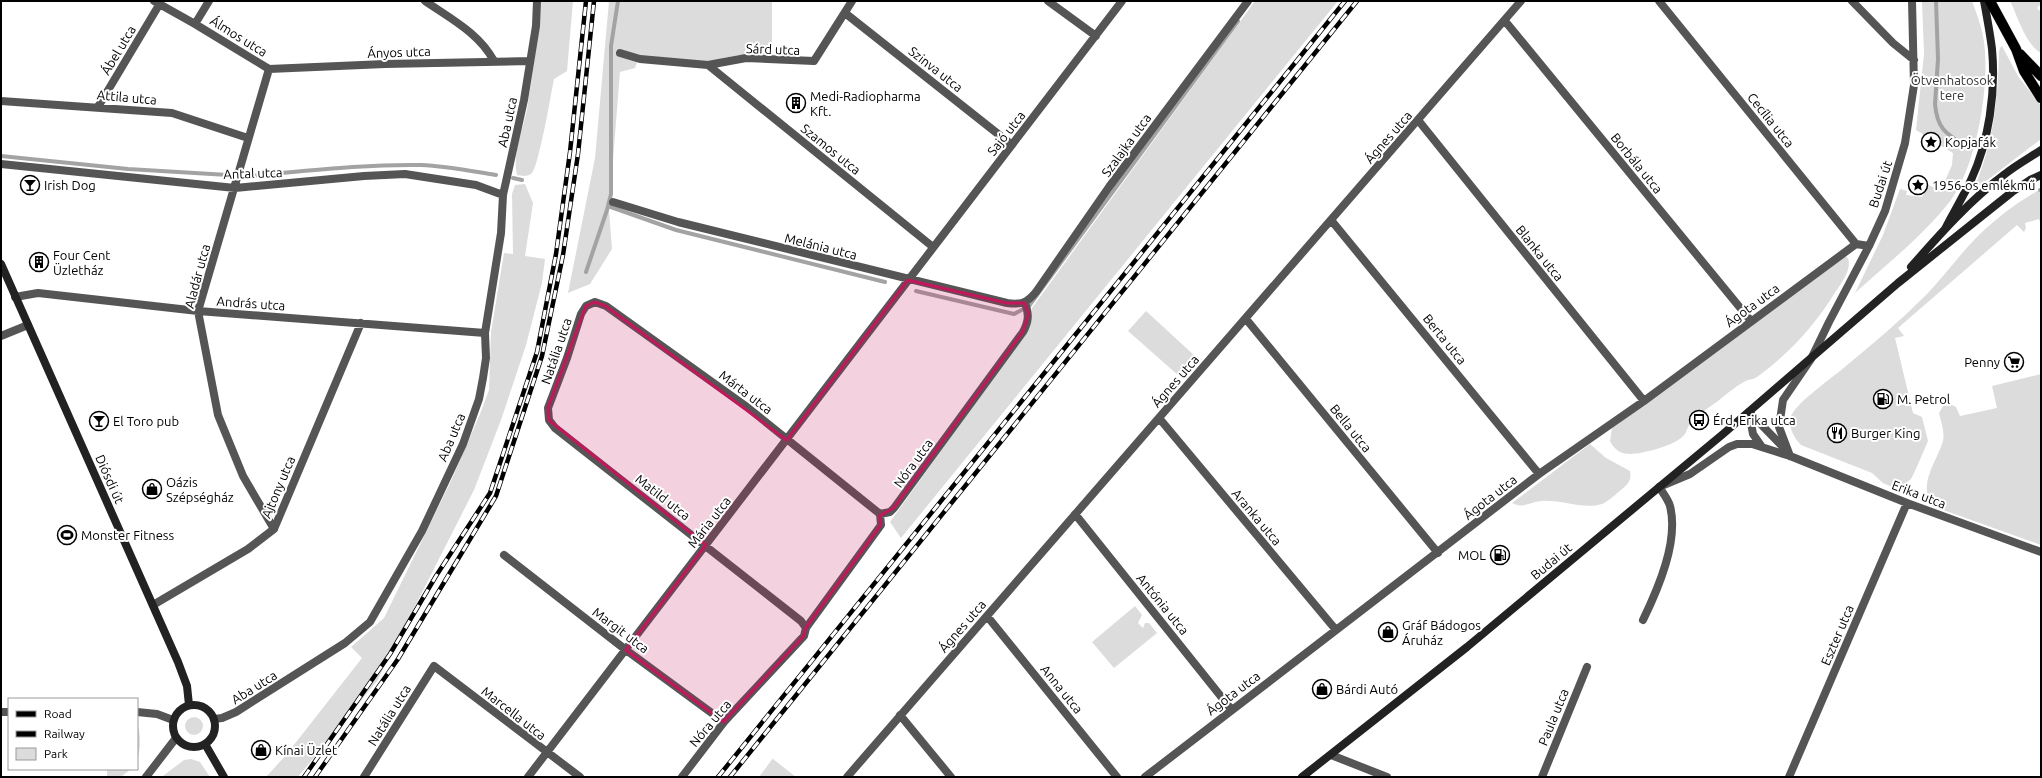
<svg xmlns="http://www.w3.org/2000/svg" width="2042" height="778" font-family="Ubuntu,sans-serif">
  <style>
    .green { fill: #dcdcdc }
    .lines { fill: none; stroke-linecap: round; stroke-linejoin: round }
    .stream { stroke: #a3a3a3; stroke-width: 4 }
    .primary-casing { stroke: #dbdbdb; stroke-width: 11 }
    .minor { stroke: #555; stroke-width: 8 }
    .tertiary { stroke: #555; stroke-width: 8 }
    .secondary { stroke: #222; stroke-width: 8 }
    .primary { stroke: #000; stroke-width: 10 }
    .rail-casing { stroke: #000; stroke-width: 4.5 }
    .rail { stroke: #fff; stroke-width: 3; stroke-dasharray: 9; stroke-linecap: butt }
    .marked { fill: #c2185b; fill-opacity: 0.2; stroke: #c2185b; stroke-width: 3; stroke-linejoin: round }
    .labels { text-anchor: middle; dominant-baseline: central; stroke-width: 4; stroke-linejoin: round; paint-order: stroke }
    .street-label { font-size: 13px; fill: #000; stroke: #fff }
    .park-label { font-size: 13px; fill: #333; stroke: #fff }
    .poi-label { font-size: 13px; fill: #000; stroke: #fff; text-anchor: start }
  </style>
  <rect width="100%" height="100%" fill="#fff"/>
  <path class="green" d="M540,1H573L567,71L554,79C551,94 539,165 532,173C528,177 522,176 517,175C512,154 523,130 527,109C533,73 538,37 540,1Z
    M609,1H772V55H739L706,62L639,57L635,68L620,72L609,210L612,249L590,284L568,293L595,158Z
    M1255,1H1338L901,538L890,522L1023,336L1029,323L1032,308Z
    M1922,1H1972C1977,14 1982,28 1984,42C1990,86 1977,164 1951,200C1924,235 1888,263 1855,293L1883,235L1900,189L1907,191L1906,195L1922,197L1928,185L1941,190L1952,165L1953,153L1916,130L1924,54Z
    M2010,1H2041V4L2037,8L2041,12V53C2025,44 2018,17 2010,1Z
    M2002,46L2018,76L2041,106V139L1981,185H1979L1977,181C1994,139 1998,97 1999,52L2000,48Z
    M525,184L533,203L525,256L545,259L542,283L526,345L501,420L474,490L377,681L298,777H266L286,755L362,658L351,647L384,618L451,481L480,414L489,390L491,332L504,253L513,254L512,194L515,185Z
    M2041,189V225L2039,219L2025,223L2026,228L2024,232L2017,225L1898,328L1904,336L1895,338L1913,413L1922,417L1928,441L1915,471L1911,479L1902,486L1892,487L1883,483L1872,473L1801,445C1794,438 1786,424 1792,414C1799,401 1833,377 1846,366C1874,343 1902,319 1928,293C1945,275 1960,254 1978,236C1996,218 2019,201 2041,189Z
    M1845,256L1848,258C1852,269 1842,282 1836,291C1815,325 1790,353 1757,377C1754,379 1751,379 1748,380C1738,384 1727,394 1718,401C1710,407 1697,415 1690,424C1685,431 1688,434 1678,440C1668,447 1634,457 1623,453C1617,451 1613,447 1610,441L1612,428Z
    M1146,311L1196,357L1179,376L1128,331Z
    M2041,374V545L1935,507C1915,487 1937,462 1943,441C1945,432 1941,422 1939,413L1943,406L1952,405L1956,407L1960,416L1997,408L1992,386Z
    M1590,444L1606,458L1630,471C1632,480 1628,484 1622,489C1616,494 1609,501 1602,504C1583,510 1561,499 1541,501C1529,502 1523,509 1512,503Z
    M1135,606L1142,615L1138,623L1143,628L1145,623H1149L1157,633L1114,668L1092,642Z
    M185 726a9 9 0 1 1 18 0a9 9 0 1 1-18 0Z
    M137,722C141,735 141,748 137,760Z
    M773,758V759L796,777H759Z
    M191,759L200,762L210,777L163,776L184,760Z
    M107,769H131L121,777H107Z"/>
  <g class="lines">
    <path class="stream" d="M1936,1L1938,59L1935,104C1937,128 1945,133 1965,146
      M1,156L128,169L228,175
      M250,176C307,171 364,164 421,165C446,166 471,171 496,175
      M513,178L522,180
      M2040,190H2041
      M608,206L676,230L885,282
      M586,272L607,210L611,194V46L618,1
      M916,291L1014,314L1029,306L1238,21"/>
    <g class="primary-casing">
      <path id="primary" d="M1990,1L2016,49L2024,71L2041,98
        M2020,54L2041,76"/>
    </g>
    <path class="minor" d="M154,1L195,24L269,69
      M425,1C451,19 479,33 494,61
      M1048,1L1096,36
      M1659,1L1856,244L1869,246
      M1852,1L1893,43L1914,60
      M845,13L1012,145
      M1505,21L1751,321
      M195,24L209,1
      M620,53L640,59L708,65L933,247
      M708,65L746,58L814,61L852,1
      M269,69L198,311L218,415L243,476L274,529
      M269,69L385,64L530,61
      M1,101L172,113L248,138
      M98,107L159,5
      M1418,120L1644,401
      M1,164L235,188L364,176L405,174L476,185L503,195
      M613,202L678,222L1007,303C1021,305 1027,303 1036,292L1109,187L1248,1
      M1331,220L1539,474
      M15,297L38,293L198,311L485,333
      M1246,319L1438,553
      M1,336L28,325
      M1749,412L1782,446
      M1749,412L1753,434L1762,447
      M1159,418L1336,630
      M1790,456L1779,427L1783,400L1811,359L1829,322L1869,246L1885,211L1905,143L1914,85L1912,1
      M880,514L890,512L894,508L1023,332C1029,321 1029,314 1025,303
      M1075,514L1231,709
      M504,555L626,650L724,722
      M153,605L248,549L274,529L361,323
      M987,616L1117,777
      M1643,620C1658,589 1679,541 1670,506C1668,499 1663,493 1659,487L1690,474L1729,447L1737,444H1752L1790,456L1907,503L2041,552
      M806,628L881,525L880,514
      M1,712H9
      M137,712L157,714L173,720
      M900,715L951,777
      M214,719L222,718L236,712L345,643L370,622L422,531L463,444L479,399L483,378L486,358L485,333L501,233L503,195L524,100L536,26L537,1
      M1331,755L1387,777
      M364,777L434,666L580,777
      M528,777L1122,1
      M682,777L724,722L804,636L806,628L801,621L555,428L549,420L548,408L567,358L581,314L586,306L595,302L606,306L747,407L880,514
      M847,777L1521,1
      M1145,777L1539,474L1644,401L1856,244
      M1542,777L1587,667
      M1789,777L1907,503"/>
    <path class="tertiary" d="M146,777L176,738"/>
    <path class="secondary" d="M1945,229C1953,213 1963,197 1971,180C1989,141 1996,92 1992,49C1990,33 1987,17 1984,1
      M1,264L178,662L187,686L189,705
      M1911,267C1940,234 1970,200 2005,174C2016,165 2029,158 2041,150
      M173 726a21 21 0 1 1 42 0a21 21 0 1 1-42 0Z
      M205,744L224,777
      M1302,777L1467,647L1723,434L1898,283L2012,192L2030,180L2041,175"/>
    <use href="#primary" class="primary"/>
    <g class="rail-casing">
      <path id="rail" d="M304,777L390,654L436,576L490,493L537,352L556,254L570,152L586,1
        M315,777L398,659L496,496L542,356L563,255L578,154L594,1
        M718,777L1345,1
        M730,777L1357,1"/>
    </g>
    <use href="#rail" class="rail"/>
  </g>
  <path class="marked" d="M908,280L1007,303H1025L1029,314L1023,332L894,508L880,516L881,525L806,628L804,636L724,722L626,650L706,545L549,420L548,408L586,306L595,302L606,306L787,440Z"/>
  <defs>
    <g id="building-ring" transform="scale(1)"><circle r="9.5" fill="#fff" stroke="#000" stroke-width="1.5"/><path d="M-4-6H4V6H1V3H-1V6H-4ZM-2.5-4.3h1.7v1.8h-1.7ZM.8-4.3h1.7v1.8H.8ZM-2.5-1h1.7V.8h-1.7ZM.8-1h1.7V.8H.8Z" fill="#000"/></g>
    <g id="sight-ring" transform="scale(1)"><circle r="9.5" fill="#fff" stroke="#000" stroke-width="1.5"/><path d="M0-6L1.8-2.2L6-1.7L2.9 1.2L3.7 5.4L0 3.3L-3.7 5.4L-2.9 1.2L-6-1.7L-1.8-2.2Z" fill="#000"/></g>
    <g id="bar-ring" transform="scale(1)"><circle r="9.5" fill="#fff" stroke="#000" stroke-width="1.5"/><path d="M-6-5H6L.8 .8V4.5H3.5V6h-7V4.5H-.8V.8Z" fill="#000"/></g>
    <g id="supermarket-ring" transform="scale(1)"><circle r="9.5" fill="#fff" stroke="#000" stroke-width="1.5"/><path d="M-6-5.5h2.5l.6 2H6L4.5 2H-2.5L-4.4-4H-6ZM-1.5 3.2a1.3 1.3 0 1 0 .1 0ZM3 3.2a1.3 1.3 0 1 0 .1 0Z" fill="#000"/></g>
    <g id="fuel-ring" transform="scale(1)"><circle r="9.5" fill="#fff" stroke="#000" stroke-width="1.5"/><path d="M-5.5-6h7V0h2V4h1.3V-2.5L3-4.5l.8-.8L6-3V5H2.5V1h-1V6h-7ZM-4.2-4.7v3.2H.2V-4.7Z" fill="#000"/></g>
    <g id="bus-ring" transform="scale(1)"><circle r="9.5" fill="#fff" stroke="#000" stroke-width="1.5"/><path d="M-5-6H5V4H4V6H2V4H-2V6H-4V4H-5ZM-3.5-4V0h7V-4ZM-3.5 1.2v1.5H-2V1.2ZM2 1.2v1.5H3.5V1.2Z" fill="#000"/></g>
    <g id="restaurant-ring" transform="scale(1)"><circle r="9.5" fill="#fff" stroke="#000" stroke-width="1.5"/><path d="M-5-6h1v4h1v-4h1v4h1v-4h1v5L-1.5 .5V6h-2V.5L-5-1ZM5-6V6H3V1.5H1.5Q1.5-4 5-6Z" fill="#000"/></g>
    <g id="shop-ring" transform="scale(1)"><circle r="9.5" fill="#fff" stroke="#000" stroke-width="1.5"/><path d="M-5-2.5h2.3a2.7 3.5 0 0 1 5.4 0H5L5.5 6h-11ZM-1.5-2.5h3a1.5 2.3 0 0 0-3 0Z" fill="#000"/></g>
    <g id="stadium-ring" transform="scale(1)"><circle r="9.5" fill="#fff" stroke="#000" stroke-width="1.5"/><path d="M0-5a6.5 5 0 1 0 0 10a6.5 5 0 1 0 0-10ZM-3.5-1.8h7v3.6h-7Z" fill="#000"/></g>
  </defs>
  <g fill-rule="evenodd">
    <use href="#building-ring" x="796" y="103"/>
    <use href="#sight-ring" x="1931" y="142"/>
    <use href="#bar-ring" x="30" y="185"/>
    <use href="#sight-ring" x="1918" y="185"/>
    <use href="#building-ring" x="39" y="262"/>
    <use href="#supermarket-ring" x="2014" y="362"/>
    <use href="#fuel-ring" x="1883" y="399"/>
    <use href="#bus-ring" x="1699" y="420"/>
    <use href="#bar-ring" x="99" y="421"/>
    <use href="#restaurant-ring" x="1837" y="433"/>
    <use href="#shop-ring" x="152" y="489"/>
    <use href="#stadium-ring" x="67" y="535"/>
    <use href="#fuel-ring" x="1500" y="555"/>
    <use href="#shop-ring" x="1388" y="632"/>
    <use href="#shop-ring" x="1322" y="689"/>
    <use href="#shop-ring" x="261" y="750"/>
  </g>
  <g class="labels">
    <g class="street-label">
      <text transform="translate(239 36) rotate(32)">Álmos utca</text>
      <text transform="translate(773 49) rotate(2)">Sárd utca</text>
      <text transform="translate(118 50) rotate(-59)">Ábel utca</text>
      <text transform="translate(399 52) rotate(-2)">Ányos utca</text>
      <text transform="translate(936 69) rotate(38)">Szinva utca</text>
      <text transform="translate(127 97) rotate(5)">Attila utca</text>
      <text transform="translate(1771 120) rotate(51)">Cecília utca</text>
      <text transform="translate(507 122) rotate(-78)">Aba utca</text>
      <text transform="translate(1006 133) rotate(-52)">Sajó utca</text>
      <text transform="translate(1388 137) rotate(-49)">Ágnes utca</text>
      <text transform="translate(1126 145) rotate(-54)">Szalajka utca</text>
      <text transform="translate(831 149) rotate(39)">Szamos utca</text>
      <text transform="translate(1637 163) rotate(51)">Borbála utca</text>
      <text transform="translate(253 173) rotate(-2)">Antal utca</text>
      <text transform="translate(1880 184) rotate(-72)">Budai út</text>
      <text transform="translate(821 246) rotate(14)">Melánia utca</text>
      <text transform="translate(1540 253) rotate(51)">Blanka utca</text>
      <text transform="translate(197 276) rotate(-75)">Aladár utca</text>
      <text transform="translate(251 303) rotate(4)">András utca</text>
      <text transform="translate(1752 305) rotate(-36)">Ágota utca</text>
      <text transform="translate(1445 339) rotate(51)">Berta utca</text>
      <text transform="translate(556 351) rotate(-71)">Natália utca</text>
      <text transform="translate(1175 381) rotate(-49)">Ágnes utca</text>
      <text transform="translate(746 392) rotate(37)">Márta utca</text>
      <text transform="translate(1351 428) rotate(51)">Bella utca</text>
      <text transform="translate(451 437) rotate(-67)">Aba utca</text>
      <text transform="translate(913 463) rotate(-54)">Nóra utca</text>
      <text transform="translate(110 479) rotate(66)">Diósdi út</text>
      <text transform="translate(278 487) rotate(-67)">Ajtony utca</text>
      <text transform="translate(1919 494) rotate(21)">Erika utca</text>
      <text transform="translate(663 497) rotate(38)">Matild utca</text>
      <text transform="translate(1490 497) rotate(-38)">Ágota utca</text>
      <text transform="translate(1257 517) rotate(50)">Aranka utca</text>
      <text transform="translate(709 522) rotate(-52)">Mária utca</text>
      <text transform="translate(1551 561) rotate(-40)">Budai út</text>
      <text transform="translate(1163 604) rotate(51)">Antónia utca</text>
      <text transform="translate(962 626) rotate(-49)">Ágnes utca</text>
      <text transform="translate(621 630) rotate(37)">Margit utca</text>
      <text transform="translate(1837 635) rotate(-67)">Eszter utca</text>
      <text transform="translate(254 687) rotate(-32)">Aba utca</text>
      <text transform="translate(1062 689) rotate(51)">Anna utca</text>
      <text transform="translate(1233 693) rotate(-37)">Ágota utca</text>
      <text transform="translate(514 713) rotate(38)">Marcella utca</text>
      <text transform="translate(389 715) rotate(-58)">Natália utca</text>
      <text transform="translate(1553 717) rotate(-68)">Paula utca</text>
      <text transform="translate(710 723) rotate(-50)">Nóra utca</text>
    </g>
    <g class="park-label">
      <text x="1952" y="80">Ötvenhatosok<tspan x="1952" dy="15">tere</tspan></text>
    </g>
    <g class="poi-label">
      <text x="810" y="96">Medi-Radiopharma<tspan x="810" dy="15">Kft.</tspan></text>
      <text x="1945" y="142">Kopjafák</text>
      <text x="44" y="185">Irish Dog</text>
      <text x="1932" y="185">1956-os emlékmű</text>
      <text x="53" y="255">Four Cent<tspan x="53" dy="15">Üzletház</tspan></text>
      <text x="2000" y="362" text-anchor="end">Penny</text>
      <text x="1897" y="399">M. Petrol</text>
      <text x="1713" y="420">Érd, Erika utca</text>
      <text x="113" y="421">El Toro pub</text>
      <text x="1851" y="433">Burger King</text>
      <text x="166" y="482">Oázis<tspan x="166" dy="15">Szépségház</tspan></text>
      <text x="81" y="535">Monster Fitness</text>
      <text x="1486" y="555" text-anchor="end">MOL</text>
      <text x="1402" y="625">Gráf Bádogos<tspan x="1402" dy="15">Áruház</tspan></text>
      <text x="1336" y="689">Bárdi Autó</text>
      <text x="275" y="750">Kínai Üzlet</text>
    </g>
  </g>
  <rect width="2042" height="778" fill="none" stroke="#000000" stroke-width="4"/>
  <rect x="8" y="698" width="130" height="72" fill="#ffffff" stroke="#999999"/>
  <rect x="16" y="711" width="20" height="6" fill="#000000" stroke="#999999"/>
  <text x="44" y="718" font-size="12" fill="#000000">Road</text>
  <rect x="16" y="731" width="20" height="6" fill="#000000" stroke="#999999"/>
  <text x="44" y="738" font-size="12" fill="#000000">Railway</text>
  <rect x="16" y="748" width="20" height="12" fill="#dcdcdc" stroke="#999999"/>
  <text x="44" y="758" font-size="12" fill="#000000">Park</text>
</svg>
